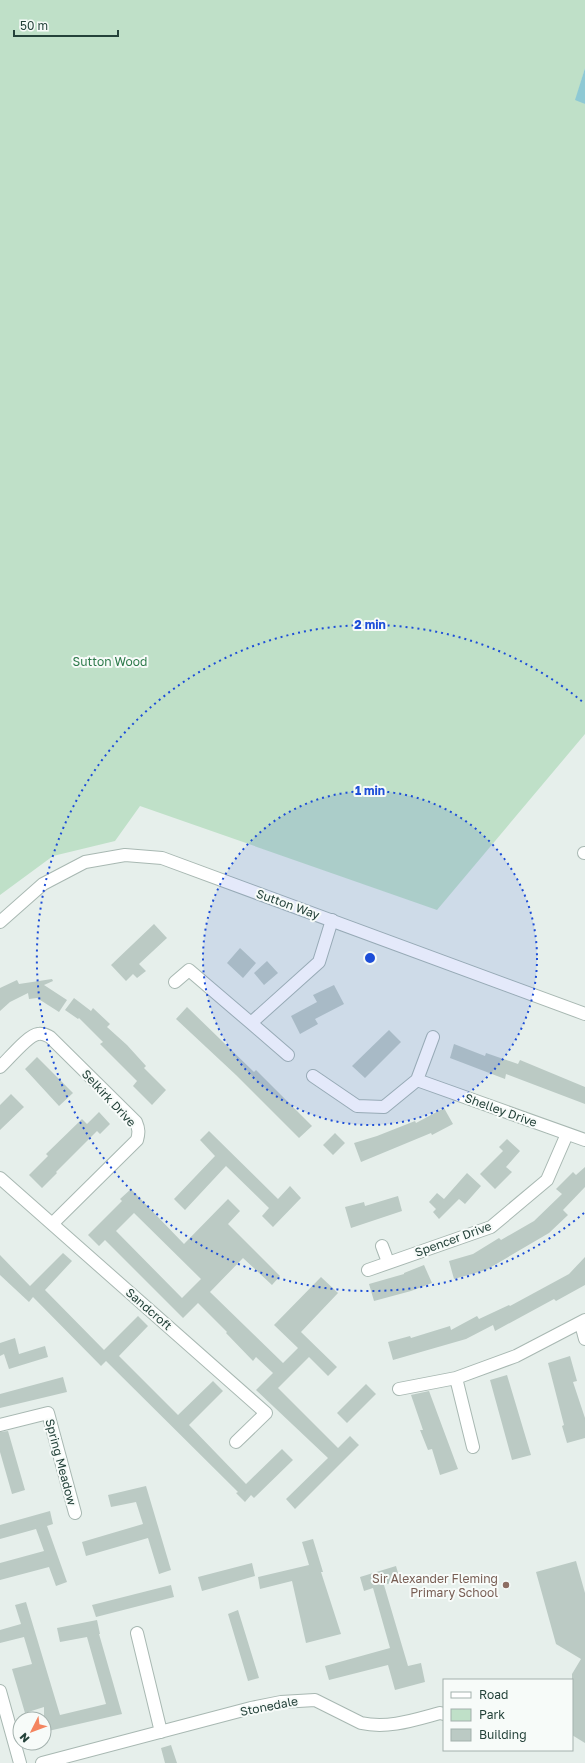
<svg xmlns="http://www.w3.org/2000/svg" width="585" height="1763" font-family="'Golos Text',sans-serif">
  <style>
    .green { fill: #bfe0c8 }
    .water { fill: #8ec9d4 }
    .building { fill: #bbcac4; fill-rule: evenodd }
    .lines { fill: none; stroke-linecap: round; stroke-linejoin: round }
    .minor-casing { stroke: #a8b8b2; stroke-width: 14 }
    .tertiary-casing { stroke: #a8b8b2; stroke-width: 14 }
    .minor { stroke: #fff; stroke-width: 12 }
    .tertiary { stroke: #fff; stroke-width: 12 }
    .ring { fill: none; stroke: #1d4ed8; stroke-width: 2; stroke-dasharray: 2 4 }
    .education-dot { fill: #8d6e63; stroke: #f7fbf9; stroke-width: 1.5 }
    .labels { text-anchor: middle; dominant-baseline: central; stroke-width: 4; stroke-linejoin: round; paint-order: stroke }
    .park-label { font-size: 12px; fill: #2d7a4b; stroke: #f7fbf9 }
    .street-label { font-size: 12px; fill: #24423a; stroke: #f7fbf9 }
    .education-label { font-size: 12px; fill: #785e54; stroke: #f7fbf9; text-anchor: end }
    .centre { fill: #1d4ed8; stroke: #f7fbf9; stroke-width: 2 }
    .ring-label { font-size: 12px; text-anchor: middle; font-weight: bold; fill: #1d4ed8; stroke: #f7fbf9; stroke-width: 4; stroke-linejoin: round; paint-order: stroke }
  </style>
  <rect width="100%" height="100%" fill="#e6efeb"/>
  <path class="green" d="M0,0H585V68L576,99L585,104V734L437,910L140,806L115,841L53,856L0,895Z"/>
  <path class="water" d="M585,68V104L575,100Z"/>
  <path class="building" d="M154,924L167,938L139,964L146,971L137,978L133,974L126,981L111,965Z
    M240,948L256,963L243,978L227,963Z
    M267,961L278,973L264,985L254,973Z
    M52,979L53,981L44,985L67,1000L59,1012L37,998L29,999L28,993L10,1002L0,1011V988L17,980L19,984Z
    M334,985L344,1004L315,1019L318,1024L300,1034L291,1016L317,1002L313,995Z
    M74,998L91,1011L93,1008L110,1024L107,1027L127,1045L146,1066L144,1068L166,1090L152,1105L133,1086L137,1081L100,1044L103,1042L79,1018L78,1019L65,1010Z
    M187,1007L254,1072L256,1070L312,1126L299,1138L236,1075L176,1019Z
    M389,1030L401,1042L365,1078L352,1066Z
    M454,1044L485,1056L486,1053L518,1064L520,1060L585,1087V1104L506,1074L505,1079L450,1058Z
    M37,1057L73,1093L59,1106L25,1069Z
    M11,1094L24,1107L0,1130V1105Z
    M444,1108L453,1124L432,1135L431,1133L361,1162L354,1143L377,1136L415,1121L416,1123Z
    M99,1112L110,1124L100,1134L97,1131L56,1172L57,1173L42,1188L29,1175L48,1156L46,1154L82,1119L87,1124Z
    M209,1131L278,1199L290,1186L301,1198L273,1227L262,1216L269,1208L226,1166L185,1210L174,1199L215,1156L200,1140Z
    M335,1133L345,1143L333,1155L323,1145Z
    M507,1139L520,1151L506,1167L512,1172L495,1189L480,1174L503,1151L499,1147Z
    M585,1167V1187L563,1210L568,1215L549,1233L486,1270L454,1279L449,1261L473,1254L499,1238L501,1240L534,1221L562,1194L556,1189L573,1172L576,1175Z
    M467,1173L481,1186L465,1204L459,1199L439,1219L433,1212L436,1209L429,1202L437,1193L444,1199Z
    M131,1189L184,1244L228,1199L240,1211L228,1224L280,1276L272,1285L243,1258L210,1292L283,1363L298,1348L274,1325L321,1277L338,1293L301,1332L337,1367L328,1376L309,1357L278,1388L338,1448L350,1436L359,1445L295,1509L286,1499L328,1458L256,1390L273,1373L256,1357L253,1361L226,1333L227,1332L198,1303L183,1318L105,1240L99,1246L88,1235L122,1201L120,1199ZM134,1213L201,1279L182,1298L116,1231Z
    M398,1196L402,1211L351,1228L345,1207L364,1202L365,1206Z
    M63,1253L72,1261L45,1290L104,1350L138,1316L148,1326L119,1356L178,1415L213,1381L223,1391L189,1425L246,1484L282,1449L293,1460L254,1498L251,1495L245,1502L236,1493L238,1492L106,1361L101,1366L33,1297L29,1302L0,1275V1255L30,1286Z
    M585,1257V1285L556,1301L554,1299L495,1331L493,1325L466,1339L393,1360L388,1342L410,1336L411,1338L450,1326L451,1330L477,1316L479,1319L509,1305L510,1306L569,1274Z
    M424,1265L432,1283L411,1291L374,1301L369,1284L404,1274V1273Z
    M15,1338L19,1354L45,1346L48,1357L9,1369L4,1354L0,1356V1343Z
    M570,1356L577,1381L573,1382L585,1418V1438L567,1443L562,1426L564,1425L548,1363Z
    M507,1375L531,1455L512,1460L490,1380Z
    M63,1377L67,1392L0,1408V1394Z
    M366,1384L376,1394L347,1423L337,1413Z
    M429,1391L458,1469L440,1475L432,1449L428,1450L420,1430H423L411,1395Z
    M8,1431L25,1490L12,1494L0,1452V1432Z
    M146,1486L171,1570L159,1574L148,1538L86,1556L82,1542L143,1524L136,1502L111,1507L108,1495Z
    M50,1511L53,1524L47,1526L67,1582L56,1586L49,1567L0,1580V1563L44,1551L36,1529L0,1539V1525Z
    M313,1539L323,1572H321L341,1634L306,1643L292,1581L260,1589L258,1577L309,1565L302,1542Z
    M576,1561L585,1593V1743L572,1735V1674L581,1659L556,1644L536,1572Z
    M252,1563L255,1576L202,1591L198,1577Z
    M396,1566L400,1580L384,1585L408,1666L421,1663L425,1682L395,1690L388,1665L329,1680L325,1666L390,1648L373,1588L364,1591L360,1577Z
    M171,1585L174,1597L96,1617L92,1605Z
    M26,1602L60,1715L106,1704L87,1637L60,1642L57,1628L97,1620L100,1634H99L122,1714L44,1732V1707L25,1713L12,1669L32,1664L24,1637L0,1643V1630L21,1624L15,1605Z
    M238,1610L259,1678L248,1681L228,1614Z
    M171,1745L177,1763H165L161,1748Z"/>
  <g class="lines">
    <g class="minor-casing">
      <path id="minor" d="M584,853H585
        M175,982L189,970L251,1023L319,962L332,920
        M251,1023L288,1055
        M0,1067C8,1060 28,1035 38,1034C43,1033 46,1035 50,1037L136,1122C139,1129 139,1133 137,1140L52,1224
        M313,1076L357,1106L384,1107L417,1080L585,1140
        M417,1080L433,1037
        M0,1178L266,1413L236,1442
        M382,1246L388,1262
        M368,1270L491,1227L547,1180L567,1134
        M581,1324L585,1339
        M456,1378L473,1447
        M399,1389L456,1378L516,1356L585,1320
        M0,1425L48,1413L75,1513
        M137,1633L161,1732
        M0,1691L20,1763
        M42,1763L251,1708L281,1702L315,1700L361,1723C388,1729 414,1720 440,1713L444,1714"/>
    </g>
    <g class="tertiary-casing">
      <path id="tertiary" d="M0,922L43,884L85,862L125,855L162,858L585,1014"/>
    </g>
    <use href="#minor" class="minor"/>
    <use href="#tertiary" class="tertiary"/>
  </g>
  <circle cx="370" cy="958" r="167" fill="#1d4ed8" fill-opacity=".12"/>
  <g class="ring">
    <circle cx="370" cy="958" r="167"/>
    <path d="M584 1213A333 333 0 1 1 584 703"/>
  </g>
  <circle class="education-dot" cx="506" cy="1585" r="4"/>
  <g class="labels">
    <g class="park-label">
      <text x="110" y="661">Sutton Wood</text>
    </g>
    <g class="street-label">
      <text transform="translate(288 904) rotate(20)">Sutton Way</text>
      <text transform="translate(109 1098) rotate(47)">Selkirk Drive</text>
      <text transform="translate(501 1110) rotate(20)">Shelley Drive</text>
      <text transform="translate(453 1239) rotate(-20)">Spencer Drive</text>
      <text transform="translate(149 1309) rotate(41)">Sandcroft</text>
      <text transform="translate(61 1462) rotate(75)">Spring Meadow</text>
      <text transform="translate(269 1706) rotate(-11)">Stonedale</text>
    </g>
    <g class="education-label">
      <text x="498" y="1578">Sir Alexander Fleming<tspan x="498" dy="14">Primary School</tspan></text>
    </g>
  </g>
  <circle cx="370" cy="958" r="6" class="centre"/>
  <g class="ring-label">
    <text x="370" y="629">2 min</text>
    <text x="370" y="795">1 min</text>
  </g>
  <rect x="443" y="1679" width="130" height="72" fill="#f7fbf9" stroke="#a3b1ad"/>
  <rect x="451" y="1692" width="20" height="6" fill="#ffffff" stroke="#a3b1ad"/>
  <text x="479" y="1699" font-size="12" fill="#24423a">Road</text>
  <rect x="451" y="1709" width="20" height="12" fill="#bfe0c8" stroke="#a3b1ad"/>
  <text x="479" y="1719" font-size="12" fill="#24423a">Park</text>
  <rect x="451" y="1729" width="20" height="12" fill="#bbcac4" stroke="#a3b1ad"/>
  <text x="479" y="1739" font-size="12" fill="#24423a">Building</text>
  <g transform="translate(32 1731) rotate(228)"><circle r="19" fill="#f7fbf9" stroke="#a3b1ad"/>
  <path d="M0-3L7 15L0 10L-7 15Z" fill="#f4845f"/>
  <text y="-6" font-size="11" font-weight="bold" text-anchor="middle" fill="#24423a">N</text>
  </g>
  <path d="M14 30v6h104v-6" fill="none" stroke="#24423a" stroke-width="2"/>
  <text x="20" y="30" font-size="12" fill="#24423a" stroke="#f7fbf9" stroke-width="3" paint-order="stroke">50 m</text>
</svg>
